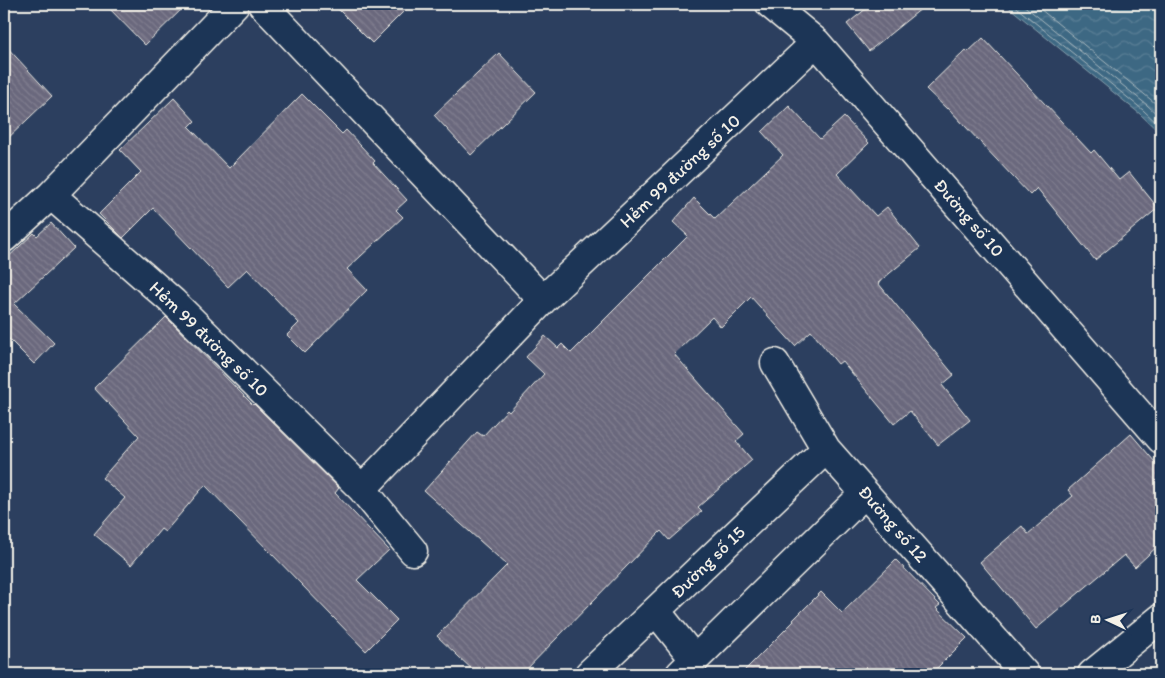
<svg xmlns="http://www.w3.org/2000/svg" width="1165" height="678" font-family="Itim,sans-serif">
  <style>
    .water { fill: url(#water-waves); stroke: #869fab }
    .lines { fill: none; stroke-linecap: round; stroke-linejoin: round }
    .shore { stroke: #abbac0; stroke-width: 1 }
    .building { fill: url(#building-back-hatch); stroke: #f4f1e8 }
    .minor-casing { stroke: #f4f1e8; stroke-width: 31 }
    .minor { stroke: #1d3557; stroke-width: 28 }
    .labels { text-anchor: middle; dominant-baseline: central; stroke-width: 4; stroke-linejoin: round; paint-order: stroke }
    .street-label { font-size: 18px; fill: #f4f1e8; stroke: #1d3557 }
  </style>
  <defs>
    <pattern id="water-waves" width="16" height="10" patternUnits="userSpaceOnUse" patternTransform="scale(1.25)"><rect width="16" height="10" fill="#3d6883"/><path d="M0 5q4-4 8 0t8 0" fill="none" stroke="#5a7e95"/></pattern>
    <pattern id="building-back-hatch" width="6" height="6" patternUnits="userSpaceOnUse" patternTransform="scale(1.25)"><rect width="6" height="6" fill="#6a687d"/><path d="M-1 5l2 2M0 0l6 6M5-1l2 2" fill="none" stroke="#807e8f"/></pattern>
  </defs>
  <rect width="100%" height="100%" fill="#2c3f5f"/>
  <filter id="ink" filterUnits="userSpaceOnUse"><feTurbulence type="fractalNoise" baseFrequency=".02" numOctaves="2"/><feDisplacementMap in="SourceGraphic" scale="10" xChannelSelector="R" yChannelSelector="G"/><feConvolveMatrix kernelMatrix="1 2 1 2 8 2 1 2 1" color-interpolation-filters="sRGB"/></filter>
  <g filter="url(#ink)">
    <path class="water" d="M1005,4H1161V134L1140,114Z"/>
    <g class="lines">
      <path class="shore" d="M1012,4L1143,110L1161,127
        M1022,4L1147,105L1161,118
        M1034,4L1161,108"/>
    </g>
    <path class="building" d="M105,4H187L145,45Z
      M333,4H411L372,43Z
      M872,4H927L869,51L847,24Z
      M983,38L1091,153L1094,150L1119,180L1129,172L1158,208L1095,260L1037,188L1030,195L948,108L947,109L926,89L966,50L968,52Z
      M4,44L52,96L4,142Z
      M499,53L536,92L471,155L434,115Z
      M302,94L342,134L346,130L375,161L373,163L407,200L396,210L403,217L347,269L367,290L305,353L287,335L299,323L247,269L228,287L153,208L123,238L99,214L141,172L120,150L174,98L195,121L189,127L229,168Z
      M789,106L820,139L844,117L869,143L837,174L876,216L887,207L920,248L878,283L954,375L942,385L970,420L938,445L910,411L894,424L842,361L838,364L811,331L795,346L751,297L721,327L712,317L674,354L744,434L736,441L752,460L698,507L702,511L669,540L661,531L522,674H477L437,636L507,565L424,491L477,432L483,436L507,410L509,412L544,374L526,357L545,336L558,348L562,344L571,353L688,236L673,222L694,198L715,219L783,155L762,132Z
      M51,223L74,248L14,304L54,343L34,364L4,334V261L34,233L37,236Z
      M166,317L253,405L254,404L339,488L335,493L389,550L357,580L397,620L366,651L205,485L165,532L161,529L131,565L94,534L125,498L102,478L139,436L94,388Z
      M1131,434L1161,469V543L1135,567L1124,555L1036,629L980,562L1022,526L1028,534L1073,496L1068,490Z
      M896,560L940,605L936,608L967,638L931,674H741L794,621L793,620L821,592L842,613Z"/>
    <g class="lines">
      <g class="minor-casing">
        <path id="minor" d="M262,4L543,300
          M770,4L816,42L1161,439
          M51,195L173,302L362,489L413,551
          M4,238L51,195L235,4
          M775,363L826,449L1025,674
          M362,489L543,300L816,42
          M656,611L695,660
          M589,674L826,449
          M680,674L865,493
          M1092,674L1161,618"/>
      </g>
      <use href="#minor" class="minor"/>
    </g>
  </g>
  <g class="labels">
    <g class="street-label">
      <text transform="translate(680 171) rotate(-43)">Hẻm 99 đường số 10</text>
      <text transform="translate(969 218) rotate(49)">Đường số 10</text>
      <text transform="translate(209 339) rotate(44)">Hẻm 99 đường số 10</text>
      <text transform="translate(893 524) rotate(49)">Đường số 12</text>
      <text transform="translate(708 562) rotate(-44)">Đường số 15</text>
    </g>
  </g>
  <rect width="1165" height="678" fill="none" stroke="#1d3557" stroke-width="20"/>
  <rect x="10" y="10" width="1145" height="658" fill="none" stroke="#f4f1e8" stroke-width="2" filter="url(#ink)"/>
  <g transform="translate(1108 620) rotate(274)" stroke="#1d3557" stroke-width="4" paint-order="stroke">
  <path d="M0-4L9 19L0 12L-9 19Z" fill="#f4f1e8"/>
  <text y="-8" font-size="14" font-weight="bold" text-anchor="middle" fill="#f4f1e8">B</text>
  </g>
</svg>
